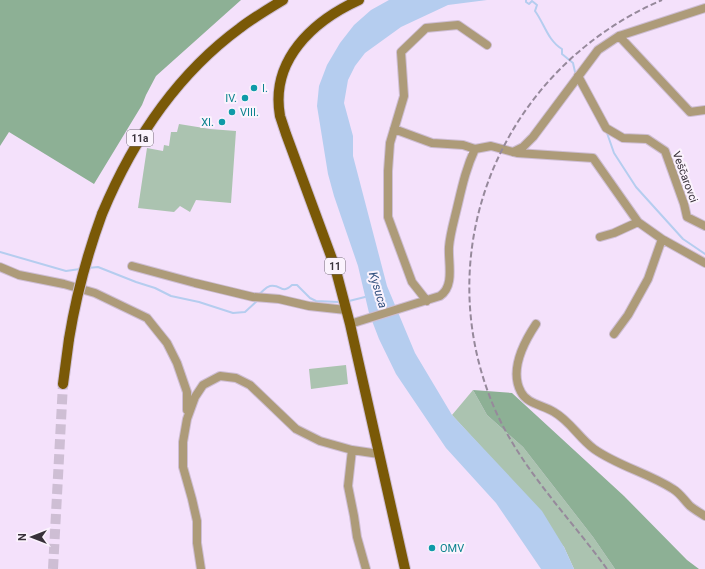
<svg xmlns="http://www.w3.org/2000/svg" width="705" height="569" font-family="Roboto,sans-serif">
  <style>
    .green { fill: #abc3b0 }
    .forest { fill: #8db095 }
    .water { fill: #b5cdef }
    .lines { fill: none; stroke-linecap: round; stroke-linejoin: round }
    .stream { stroke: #b5cdef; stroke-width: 2 }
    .primary-tunnel { stroke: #cebed4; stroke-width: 10; stroke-dasharray: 10 5; stroke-linecap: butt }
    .minor-casing { stroke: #cebed4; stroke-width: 10 }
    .primary-casing { stroke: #cebed4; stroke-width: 12 }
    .minor { stroke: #ad9b79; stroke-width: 8 }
    .primary { stroke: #7a5907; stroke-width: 10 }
    .rail { stroke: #96899b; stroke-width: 2; stroke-dasharray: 6 3; stroke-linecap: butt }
    .primary-bridge-casing { stroke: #cebed4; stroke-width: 12; stroke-linecap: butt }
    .primary-bridge { stroke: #7a5907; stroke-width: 10 }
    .culture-dot { fill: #0f9aa8; stroke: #fbf3fd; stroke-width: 1.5 }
    .labels { text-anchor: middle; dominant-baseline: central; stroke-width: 4; stroke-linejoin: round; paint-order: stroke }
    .shield { fill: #fbf3fd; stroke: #726b74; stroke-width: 1 }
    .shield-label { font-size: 10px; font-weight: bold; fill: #38313a }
    .culture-label { font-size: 11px; fill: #0d838f; stroke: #fbf3fd; text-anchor: start }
    .street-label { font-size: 11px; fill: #38313a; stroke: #fbf3fd }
    .water-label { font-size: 12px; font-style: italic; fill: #33527f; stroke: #fbf3fd }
  </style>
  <rect width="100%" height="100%" fill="#f4e1fb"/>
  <path class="green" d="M179,124L210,129L236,131L231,203L196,200L190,212L180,206L174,212L138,208L147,148L163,151L164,145L169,146L171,132H177Z
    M346,365L348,384L311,389L309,369Z
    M473,390L487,415L523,447L593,537L615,569H574L564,547L485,451L452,415Z"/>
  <path class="forest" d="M0,0H241L156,76L146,95L142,105L94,184L9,132L0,146Z
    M473,390L512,393L624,496L687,560L699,569H615L593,537L523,447L487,415Z"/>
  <path class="water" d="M389,0H487L448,5L401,27L365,53L355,66L348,80L344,103L353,136V156L387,286L415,353L452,415L542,511L564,547L574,569H541L496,503L446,448L396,374L379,339L369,313L358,266L334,196L328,174L317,106L319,86L327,65L340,43L354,25L371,10Z"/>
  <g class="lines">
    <path class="stream" d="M526,0V2L529,4L532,1L537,5L535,11C544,23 548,41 562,49V54L573,63L575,72
      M607,133L614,153L636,187L683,239L705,254
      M0,252L66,271L80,269
      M88,268L98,267L136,282L155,288L171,296L199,302L233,313L245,312L257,301
      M259,294C264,291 265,287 270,286C282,284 281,295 292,285H297L310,298L316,301L338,302
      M349,301L365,297"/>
    <path class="primary-tunnel" d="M53,569L63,384"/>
    <g class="minor-casing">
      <path id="minor" d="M619,36L690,112L705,110
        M578,76L606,128L623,138L647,139L665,151L684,204L687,217L705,226
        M394,129L432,143L463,145L475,149L491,146L517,153L593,158L638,222L662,239L705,263
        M513,152L523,147L533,137L598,50L619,36L705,8
        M600,237L614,233L638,222
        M132,266L195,283L253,297L279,299L309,306L346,310
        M0,267L19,275L64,284L95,293L147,318L167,343L177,363L187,392V410
        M427,301L412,282L388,217V171L390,143L404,96L401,52L426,28L458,25L487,45
        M350,324L440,296C455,286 448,263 449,247C450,234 454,221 457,208C462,187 466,168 475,149
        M536,324C524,342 509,370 521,392C527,404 543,405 554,412C570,421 579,438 594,449C618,466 648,473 673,489C680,493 684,500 690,506C695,510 700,513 705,516
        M614,334L628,315L648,279L662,239
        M352,450L348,486L354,516L357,537L366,569
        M201,569L197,543V521L192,499L183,467V442L187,419L195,397L203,385L220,376L236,378L250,385L296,429L320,441L352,450L379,454"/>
    </g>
    <g class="primary-casing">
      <path id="primary" d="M359,0C313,21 270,60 280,116C282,122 284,128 286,134L335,267L350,324L405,569
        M102,214C132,142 176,75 240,28C253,18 268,9 283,0
        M63,384L69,339"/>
    </g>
    <use href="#minor" class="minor"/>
    <use href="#primary" class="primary"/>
    <path class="rail" d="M607,569C570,518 524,472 497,414C424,253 501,69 662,0"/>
    <g class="primary-bridge-casing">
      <path id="primary-bridge" d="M69,339C76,296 87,255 102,214"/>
    </g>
    <use href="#primary-bridge" class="primary-bridge"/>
  </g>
  <g class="culture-dot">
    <circle cx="254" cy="88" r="4"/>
    <circle cx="245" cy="98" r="4"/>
    <circle cx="232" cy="112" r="4"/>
    <circle cx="222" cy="122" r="4"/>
    <circle cx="432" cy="548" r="4"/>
  </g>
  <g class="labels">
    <g class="shield">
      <rect x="127" y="130" width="26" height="16" rx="3"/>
      <rect x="325" y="258" width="20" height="16" rx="3"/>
    </g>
    <g class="shield-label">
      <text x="140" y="138">11a</text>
      <text x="335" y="266">11</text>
    </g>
    <g class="culture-label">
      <text x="262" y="88">I.</text>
      <text x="237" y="98" text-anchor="end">IV.</text>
      <text x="240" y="112">VIII.</text>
      <text x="214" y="122" text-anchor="end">XI.</text>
      <text x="440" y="548">OMV</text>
    </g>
    <g class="street-label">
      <text transform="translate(685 177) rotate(70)">Veščarovci</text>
    </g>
    <g class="water-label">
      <text transform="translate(378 290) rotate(73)">Kysuca</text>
    </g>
  </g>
  <g transform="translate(32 537) rotate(270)" stroke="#fbf3fd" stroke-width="3" paint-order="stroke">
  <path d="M0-3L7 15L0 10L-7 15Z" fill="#38313a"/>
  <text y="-6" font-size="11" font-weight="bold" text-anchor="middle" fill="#38313a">N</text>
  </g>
</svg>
